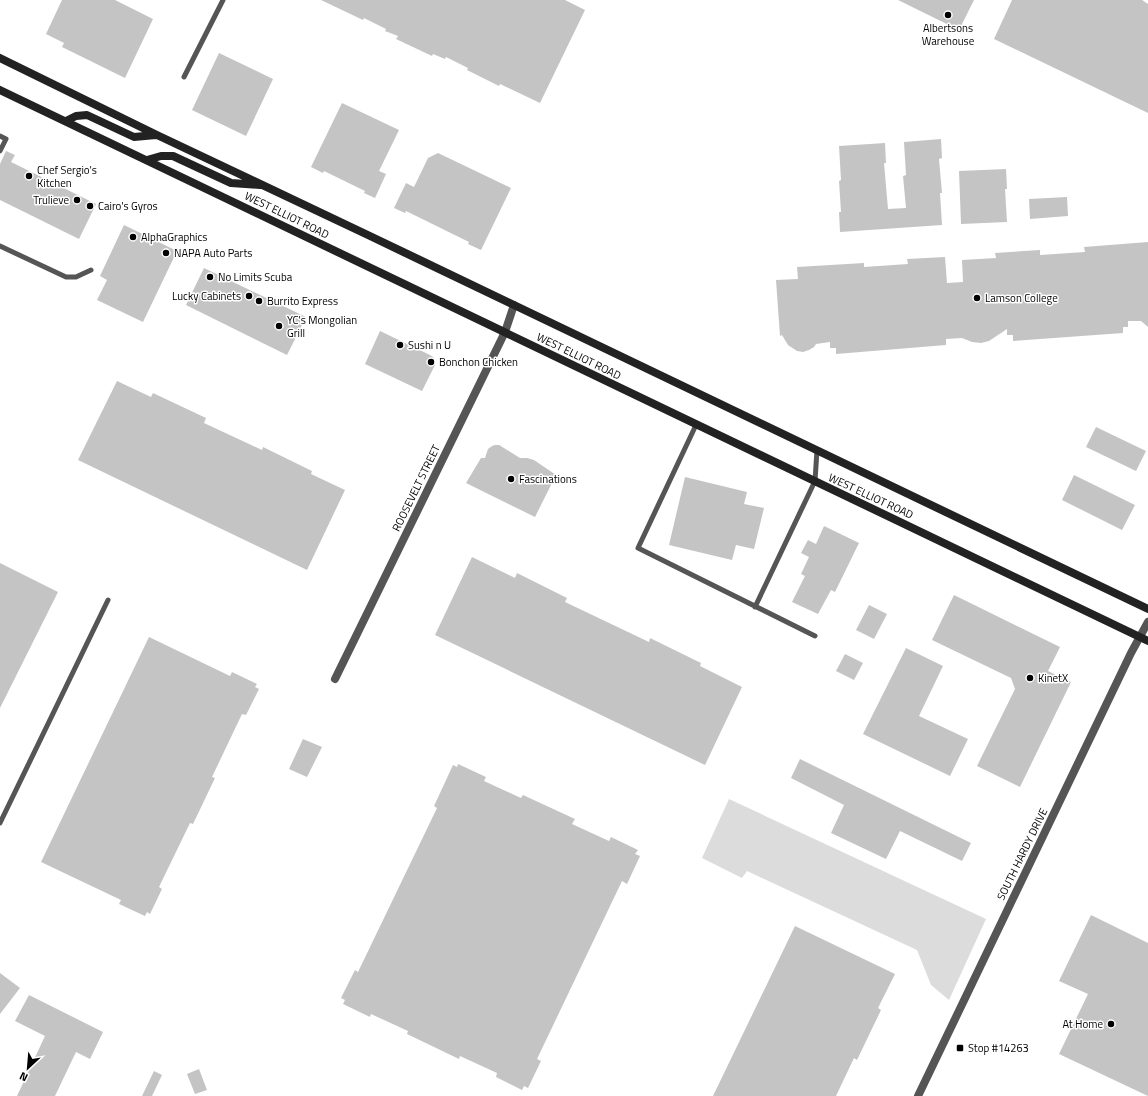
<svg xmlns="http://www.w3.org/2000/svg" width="1148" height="1096" font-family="'Titillium Web',sans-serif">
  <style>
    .green { fill: #dcdcdc }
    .building { fill: #c4c4c4 }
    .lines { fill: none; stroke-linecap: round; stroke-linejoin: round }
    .service { stroke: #555; stroke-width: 5 }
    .minor { stroke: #555; stroke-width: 8 }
    .tertiary { stroke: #555; stroke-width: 8 }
    .secondary { stroke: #222; stroke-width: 8 }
    .poi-dot { fill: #000; stroke: #fff; stroke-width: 1.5 }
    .labels { text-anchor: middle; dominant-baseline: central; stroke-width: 3; stroke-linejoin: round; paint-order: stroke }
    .poi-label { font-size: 11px; fill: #000; stroke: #fff; text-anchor: start }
    .street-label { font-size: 11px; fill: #000; stroke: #fff }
  </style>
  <rect width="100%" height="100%" fill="#fff"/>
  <path class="green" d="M729,799L986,919L949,1000L931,985L917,950L747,871L742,878L702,858Z"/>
  <path class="building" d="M62,0H115L153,19L125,78L62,47L64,43L46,34Z
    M321,0H565L585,10L540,103L500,84L499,86L467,70L468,68L446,57L445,59L433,54L432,56L396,39L398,36L385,31L386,29L364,18L363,20Z
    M898,0H974L959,30Z
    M1012,0H1142L1148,4V113L994,39Z
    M219,53L273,79L246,136L192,110Z
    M342,103L399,130L379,171L386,174L375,198L364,193L365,191L324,171L323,173L311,167Z
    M941,139L942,158L939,159L942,193H940L942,225L840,232L839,212H841L839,181L841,180L839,146L885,143L886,163H884L888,209L906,208L903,176L906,175L904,142Z
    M6,151L15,155L11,162L96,204L79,239L0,200V164Z
    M438,153L511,188L481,250L468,244L469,242L406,211L405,213L394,208L406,183L414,187L428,158Z
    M1006,169L1007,189H1005L1007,222L961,224L959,171Z
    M1067,197L1068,216L1030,219L1029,199Z
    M124,225L177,251L143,322L97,300L107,280L100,276Z
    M1148,242V327L1141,321H1128V327H1123V333L1013,341V335H1007V329L989,341L981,343L972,342L962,338L946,339V345L836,354V348H830V342L816,344L814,347L809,350L803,352L797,351L788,345L782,335L780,336L776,280L798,279L797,267L864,263V267L908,264L907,259L945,257L947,283L963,282L962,260L996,258L995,253L1040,250V255L1085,252L1084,247Z
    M204,268L306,317L287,355L186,305Z
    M380,331L430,355L433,357L435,361V365L422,391L365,364Z
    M117,381L151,397L153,393L206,418L204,423L262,450L263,447L312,471L311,474L345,490L307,570L78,460Z
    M1096,427L1146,451L1136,471L1086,447Z
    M495,445H499L520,458H527L534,460L556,475L535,517L466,483L481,458H485L488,449L492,446Z
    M1074,475L1135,505L1122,530L1062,500Z
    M685,477L747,492L744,504L764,508L754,549L736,545L732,560L669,545Z
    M824,526L859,543L835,592L831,590L818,614L792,602L805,576L801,574L809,557L801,553L808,540L816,544Z
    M472,557L515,578L517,573L567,598L565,602L649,642L650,638L701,663L700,666L742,687L705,765L435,635Z
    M0,563L58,592L0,708Z
    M954,595L1060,647L1048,671L1071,682L1020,787L977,766L1015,689L1011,678L932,640Z
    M869,605L887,614L874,639L856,630Z
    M149,637L230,676L232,672L257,684L255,687L259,689L246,715L242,714L212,777L215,778L193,824L190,823L159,887L162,889L150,914L147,912L145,916L119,904L121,900L41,862Z
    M906,648L943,666L919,716L968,739L950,776L863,734Z
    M845,654L863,663L854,680L836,671Z
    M303,739L322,747L307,777L289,769Z
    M800,759L971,843L962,861L900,831L886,859L831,833L844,805L791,778Z
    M458,764L486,777L484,781L521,798L523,795L575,819L572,824L609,841L611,837L638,850L635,854L640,856L627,884L622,881L537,1059L541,1061L528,1088L524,1086L522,1090L496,1077L497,1073L460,1056L459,1059L407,1034L408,1031L371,1014L370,1017L343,1004L345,1000L341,998L355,970L358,972L437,808L434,806L453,765L457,767Z
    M1091,915L1148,943V1096L1059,1054L1088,994L1059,981Z
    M795,926L895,974L878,1008L881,1010L857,1060L854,1058L836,1096H713Z
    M0,973L20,988L0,1014Z
    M29,995L103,1032L90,1059L76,1052L55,1096H17L45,1036L15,1021Z
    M199,1069L207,1090L195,1094L187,1074Z
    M154,1071L162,1075L152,1096H142Z"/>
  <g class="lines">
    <path class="service" d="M184,77L223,0
      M0,136L6,139L0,151
      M0,246L66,277H76L91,270
      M696,425L638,548L815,636
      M755,607L815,481L817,450
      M0,823L108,600"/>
    <path class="minor" d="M335,679L505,332L514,305"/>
    <path class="tertiary" d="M918,1096L1131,653L1148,622"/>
    <path class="secondary" d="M0,58L157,135L370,236L1148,609
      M0,90L1148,641
      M66,121L76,116L87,115L134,137L156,135
      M147,160L161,156H173L231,183L260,185"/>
  </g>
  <g class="poi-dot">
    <circle cx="948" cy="15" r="4"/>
    <circle cx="29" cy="176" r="4"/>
    <circle cx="77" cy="200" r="4"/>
    <circle cx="90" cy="206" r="4"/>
    <circle cx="133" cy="237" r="4"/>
    <circle cx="166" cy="253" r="4"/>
    <circle cx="210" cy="277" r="4"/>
    <circle cx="249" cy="296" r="4"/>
    <circle cx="977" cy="298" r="4"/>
    <circle cx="259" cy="301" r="4"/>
    <circle cx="279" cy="326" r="4"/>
    <circle cx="400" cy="345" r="4"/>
    <circle cx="431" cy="362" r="4"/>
    <circle cx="511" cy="479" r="4"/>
    <circle cx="1030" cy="678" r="4"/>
    <circle cx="1111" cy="1024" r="4"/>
    <rect x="956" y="1044" width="8" height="8" rx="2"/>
  </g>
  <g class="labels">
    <g class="poi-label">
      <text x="948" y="28" text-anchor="middle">Albertsons<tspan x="948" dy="13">Warehouse</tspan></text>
      <text x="37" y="170">Chef Sergio's<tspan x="37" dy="13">Kitchen</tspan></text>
      <text x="69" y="200" text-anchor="end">Trulieve</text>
      <text x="98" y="206">Cairo's Gyros</text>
      <text x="141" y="237">AlphaGraphics</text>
      <text x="174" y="253">NAPA Auto Parts</text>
      <text x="218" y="277">No Limits Scuba</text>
      <text x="241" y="296" text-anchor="end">Lucky Cabinets</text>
      <text x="985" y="298">Lamson College</text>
      <text x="267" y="301">Burrito Express</text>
      <text x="287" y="320">YC's Mongolian<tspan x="287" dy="13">Grill</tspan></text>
      <text x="408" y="345">Sushi n U</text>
      <text x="439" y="362">Bonchon Chicken</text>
      <text x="519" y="479">Fascinations</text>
      <text x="1038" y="678">KinetX</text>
      <text x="1103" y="1024" text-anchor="end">At Home</text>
      <text x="968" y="1048">Stop #14263</text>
    </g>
    <g class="street-label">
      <text transform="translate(287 215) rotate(26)">WEST ELLIOT ROAD</text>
      <text transform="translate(579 356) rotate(26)">WEST ELLIOT ROAD</text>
      <text transform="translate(416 488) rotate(-64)">ROOSEVELT STREET</text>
      <text transform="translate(871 496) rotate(25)">WEST ELLIOT ROAD</text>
      <text transform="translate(1022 854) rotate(-64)">SOUTH HARDY DRIVE</text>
    </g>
  </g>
  <g transform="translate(28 1068) rotate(206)" stroke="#ffffff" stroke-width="3" paint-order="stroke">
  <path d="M0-3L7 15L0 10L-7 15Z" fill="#000000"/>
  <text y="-6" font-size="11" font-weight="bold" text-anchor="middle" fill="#000000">N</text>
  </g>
</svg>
